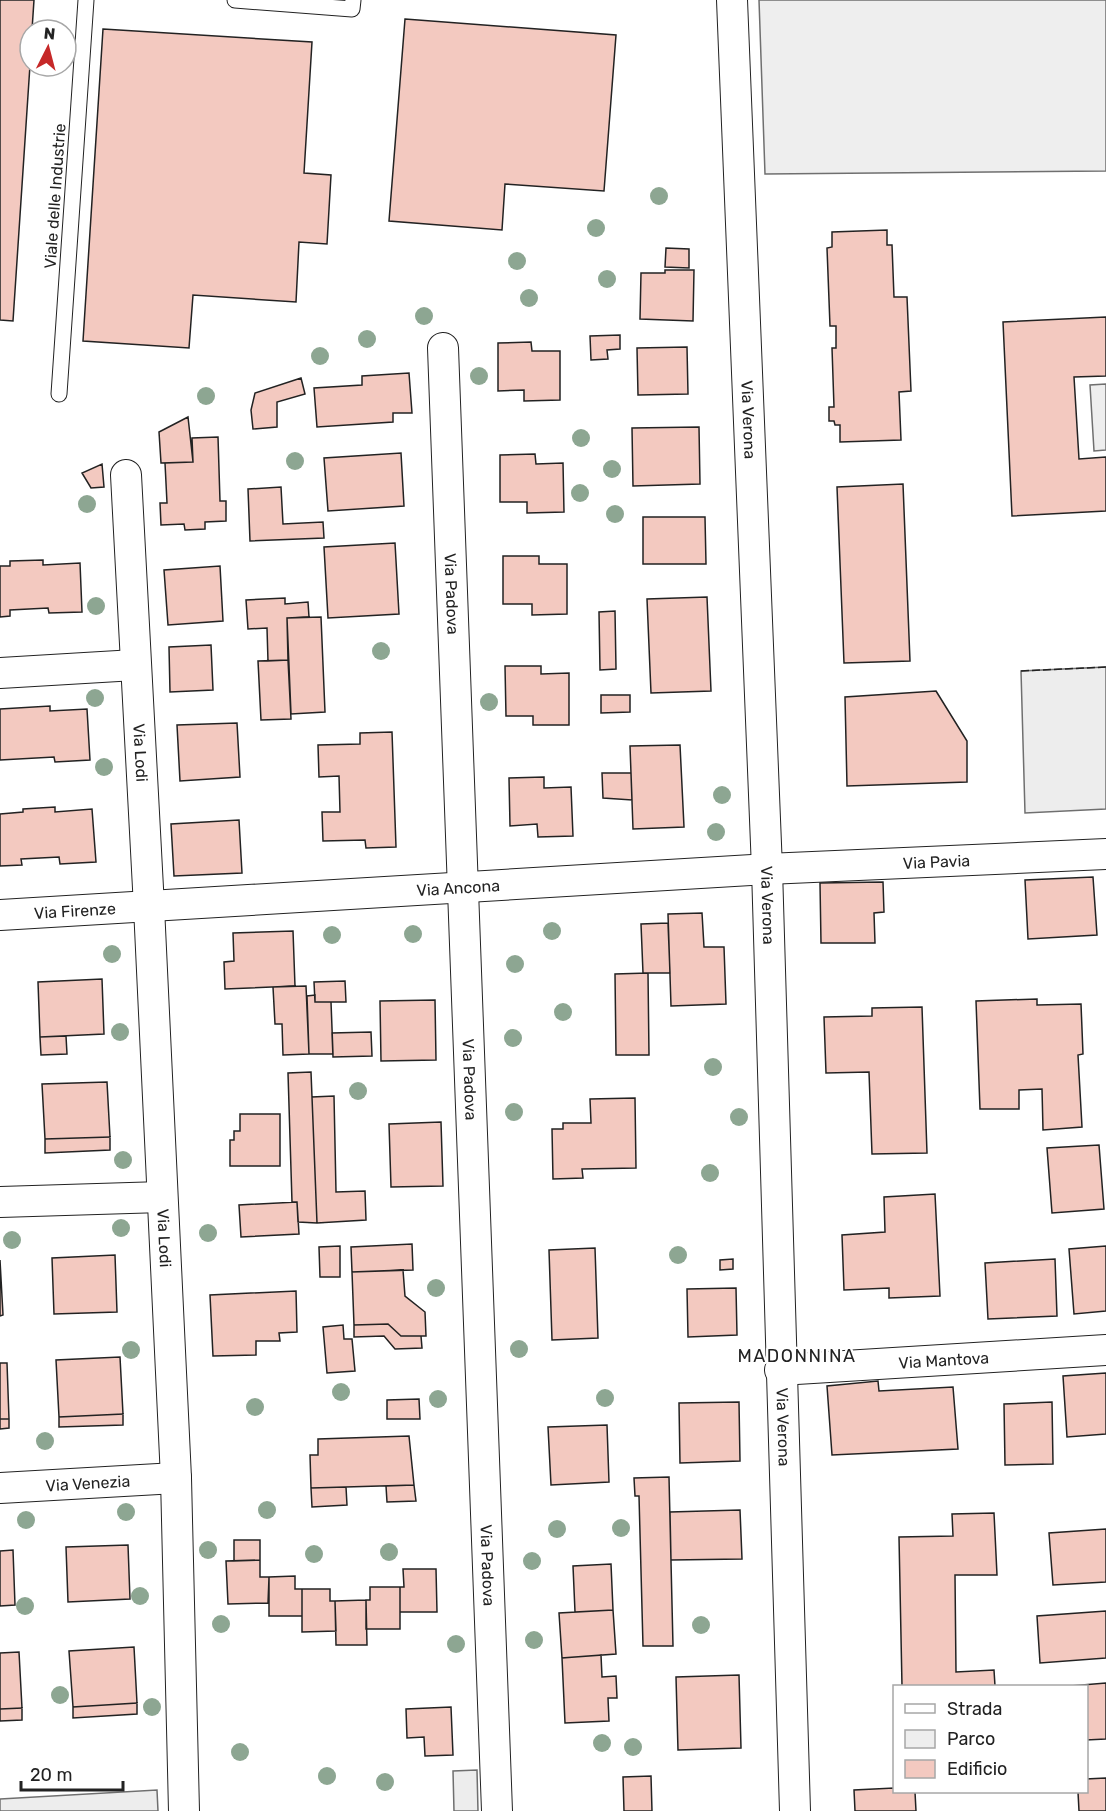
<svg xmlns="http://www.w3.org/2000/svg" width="1106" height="1811" font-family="Rubik,sans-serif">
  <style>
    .green { fill: #eee; stroke: #6f6f6f; stroke-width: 1.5 }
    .parking { fill: #ededed; stroke: #6f6f6f; stroke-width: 1.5 }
    .building { fill: #f3c9c0; stroke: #222; stroke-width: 1.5 }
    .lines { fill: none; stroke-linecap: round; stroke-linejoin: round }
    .service-casing { stroke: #222; stroke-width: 17 }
    .minor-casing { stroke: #222; stroke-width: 32 }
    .service { stroke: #fff; stroke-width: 15 }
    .minor { stroke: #fff; stroke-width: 30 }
    .fence { stroke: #222; stroke-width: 1.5; stroke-dasharray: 8 3; stroke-linecap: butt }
    .tree { fill: #8da692 }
    .labels { text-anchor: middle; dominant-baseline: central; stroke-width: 4.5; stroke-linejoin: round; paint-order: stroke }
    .street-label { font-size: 16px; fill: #222; stroke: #fff }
    .neighbourhood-label { font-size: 18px; letter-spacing: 1.5px; fill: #222; stroke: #fff }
  </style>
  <rect width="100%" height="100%" fill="#fff"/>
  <path class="green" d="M759,0H1106V171L765,174Z
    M1106,384V450L1094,451L1090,385Z"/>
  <path class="parking" d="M1106,667V809L1025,813L1021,671Z
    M477,1770L478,1811H454L453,1771Z
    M157,1790L158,1811H0V1799Z"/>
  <path class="building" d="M0,0H34L32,30H30V65L13,321L0,320Z
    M405,19L616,35L604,191L505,184L502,230L389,221Z
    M103,29L312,42L304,173L331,175L327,244L299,242L296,302L193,295L189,348L83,341Z
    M887,230V245H892L894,297H907L911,391L899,392L901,440L840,442V425H835L834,421H829V407H834L832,348H836V326H830L827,248L832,247V232Z
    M666,248L689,249V268L665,267Z
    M665,270H694L693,321L640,319L641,273H665Z
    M1106,317V376L1074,377L1079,459L1106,457V511L1012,516L1003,322Z
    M620,335V349L607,350L608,359L591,360L590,336Z
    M531,342L532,351H560V400L524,401V390L498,391V343Z
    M687,347L688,394L638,395L637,348Z
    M409,373L412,413H393V422L317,427L314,388L362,385V376Z
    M301,378L305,394L277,402V427L253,429L251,410L255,393Z
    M188,417L193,462L161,463L159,432Z
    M699,427L700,484L633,486L632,428Z
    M218,437L220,501H226V521L205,522V529L185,530L184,524L161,525L160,503H167L165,463L193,462L192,438Z
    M401,453L404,506L328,511L324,458Z
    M535,454L536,464L563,463L564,512L527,513V502H500V455Z
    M102,464L104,487L91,488L82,473Z
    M903,484L910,661L844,663L837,487Z
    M281,487L283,524L323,522L324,538L250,541L248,489Z
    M643,517H705L706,564H643Z
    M395,543L399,614L328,618L324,547Z
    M503,556H539V564H567V614L532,615V604H503Z
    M43,560V565L80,563L82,612L49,613L48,608L10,610V616L0,617V566H10V561Z
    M220,566L223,621L168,625L164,570Z
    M707,597L711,691L651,693L647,599Z
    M285,598V604L308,602L309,617L287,618L288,660L268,661L267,628L248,629L246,600Z
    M615,611L616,669L600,670L599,612Z
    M321,617L325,712L291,714L287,618Z
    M211,645L213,690L170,692L169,647Z
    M288,660L291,719L261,720L258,661Z
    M505,666H541V674L569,673V725H533V716H506Z
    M936,691L967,741V782L847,786L845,697Z
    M601,695H630V712L601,713Z
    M50,706V711L87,709L90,760L55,762L54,757L0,760V709Z
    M237,723L240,777L180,781L177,725Z
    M392,732L396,847L366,848L365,840L323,841L322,812H340L339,776L319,777L318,745L360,744V733Z
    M680,745L684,827L633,829L630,746Z
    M602,773H631L632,800L603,798Z
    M544,777V788L571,787L573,836L538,837L537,824L510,826L509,778Z
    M55,807V812L92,809L96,862L60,864L59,857L21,859L22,865L0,866V814L23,812V809Z
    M239,820L242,873L174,876L171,824Z
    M1093,877L1097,935L1028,939L1025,880Z
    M883,882L884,912L874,913L875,943H821L820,883Z
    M702,913L704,947H724L726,1004L671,1006L668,914Z
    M668,923L670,973H643L641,924Z
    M293,931L295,986L225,989L224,962L234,961L233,933Z
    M648,973L649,1055H616L615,974Z
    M102,979L104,1034L40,1037L38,982Z
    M345,981L346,1002H315L314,982Z
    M306,986L309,1054L283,1055L282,1024H275L273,987Z
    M315,995V1002H331L333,1054H309L307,996Z
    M1037,999V1005L1081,1004L1083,1054L1078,1055L1082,1127L1043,1130L1042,1089L1019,1090V1109H980L976,1001Z
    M435,1000L436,1060L381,1061L380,1001Z
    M922,1007L927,1153L872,1154L869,1072L826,1073L824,1017L872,1016V1008Z
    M371,1032L372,1056L333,1057L332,1033Z
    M66,1036L67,1054L41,1055L40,1037Z
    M311,1072L317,1223L298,1222L297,1202H292L288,1073Z
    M107,1082L110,1137L45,1139L42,1084Z
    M334,1096L336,1192L365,1191L366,1220L317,1223L312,1097Z
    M635,1098L636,1168L582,1169L583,1178L553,1179L552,1129H563V1123H591L590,1099Z
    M240,1114H280V1166H230V1140H234V1131H240Z
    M441,1122L443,1186L391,1187L389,1124Z
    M110,1137V1150L45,1153V1139Z
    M1099,1145L1104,1209L1052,1213L1047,1148Z
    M935,1194L940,1296L889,1298V1288L844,1290L842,1235L885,1232L884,1197Z
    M297,1202L299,1234L241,1237L239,1205Z
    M412,1244L413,1270L352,1272L351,1247Z
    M340,1246V1277H320L319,1247Z
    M1106,1246V1311L1074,1314L1069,1249Z
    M595,1248L598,1338L552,1340L549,1250Z
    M115,1255L117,1312L54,1314L52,1258Z
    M733,1259V1269L720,1270V1260Z
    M1055,1259L1057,1316L988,1319L985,1263Z
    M0,1260L3,1315L0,1316Z
    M403,1270L405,1296L425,1312L426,1336H401L388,1324L354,1325L352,1272Z
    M736,1288L737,1335L688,1337L687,1289Z
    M296,1291L297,1332L279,1333L280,1341H256V1355L213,1356L210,1295Z
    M388,1324L401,1336H421L422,1348L395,1349L384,1336L354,1337V1325Z
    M343,1325L344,1339H352L355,1371L327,1373L323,1327Z
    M120,1357L123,1414L59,1417L56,1360Z
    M0,1363H7L9,1419H0Z
    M1106,1373V1434L1067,1437L1063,1376Z
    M878,1381L879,1391L953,1387L958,1449L832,1455L827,1386Z
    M419,1399L420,1419H387V1400Z
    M739,1402L740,1461L680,1463L679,1403Z
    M1052,1402L1053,1464L1005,1465L1004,1404Z
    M123,1414V1425L59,1427V1417Z
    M0,1419H9V1428L0,1429Z
    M607,1425L609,1482L551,1485L548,1427Z
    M409,1436L414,1485L311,1488L310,1455H318V1439Z
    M669,1477L673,1646H643L639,1496H635L634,1478Z
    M414,1485L416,1501L387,1502L386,1486Z
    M346,1487L347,1505L312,1507L311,1488Z
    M740,1510L742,1559L671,1560L670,1512Z
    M994,1513L997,1575H955L956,1672L994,1670L995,1686H902L899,1537L953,1536L952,1514Z
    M1106,1529V1582L1053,1585L1049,1533Z
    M234,1540H260V1560L234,1561Z
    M128,1545L130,1599L68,1602L66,1547Z
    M13,1550L15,1605L0,1606V1551Z
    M260,1560V1577H269L268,1603L228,1604L226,1561Z
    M611,1564L613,1610L575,1612L573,1566Z
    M403,1569H436L437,1612H400V1587H404Z
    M295,1576V1589H302V1616H269V1577Z
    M370,1587H400V1629H366V1600H370Z
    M302,1589H330V1601H335L336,1631L302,1632Z
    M366,1600L367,1645H336L335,1601Z
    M613,1610L616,1654L562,1658L559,1613Z
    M1106,1611V1658L1040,1663L1037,1616Z
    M134,1647L137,1703L73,1707L69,1651Z
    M19,1652L22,1708L0,1709V1653Z
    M601,1655L602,1677L616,1676L617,1698H608L609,1721L565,1723L562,1658Z
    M739,1675L741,1748L678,1750L676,1677Z
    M1106,1683V1739L1086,1740V1686H1070Z
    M137,1703V1714L73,1718V1707Z
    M451,1707L453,1755L425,1756L424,1737L407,1738L406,1709Z
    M22,1708V1720L0,1721V1709Z
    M651,1776L652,1811H624L623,1777Z
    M1106,1778V1811H1079L1078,1792H1086V1779Z
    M894,1788V1792H915L916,1811H855L854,1790Z"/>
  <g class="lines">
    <g class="service-casing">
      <path id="service" d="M235,0L352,9L353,0
        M59,394L86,0"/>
    </g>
    <g class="minor-casing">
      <g id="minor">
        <path id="s1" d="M732,0L767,869L795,1811"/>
        <path id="s2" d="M443,348L497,1811"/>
        <path id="s3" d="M126,475L149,907L176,1478L184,1811"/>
        <path d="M0,673L135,665"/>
        <path id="s4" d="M0,915L767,869L1106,854"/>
        <path d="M0,1202L162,1197"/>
        <path id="s5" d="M780,1370L1106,1350"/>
        <path id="s6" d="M0,1488L176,1478"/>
      </g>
    </g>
    <use href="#service" class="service"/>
    <use href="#minor" class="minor"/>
    <path class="fence" d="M1021,671L1106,667"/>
  </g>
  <g class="tree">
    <circle cx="659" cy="196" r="9"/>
    <circle cx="596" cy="228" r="9"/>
    <circle cx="517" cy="261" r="9"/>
    <circle cx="607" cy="279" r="9"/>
    <circle cx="529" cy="298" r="9"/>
    <circle cx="424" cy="316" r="9"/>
    <circle cx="367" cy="339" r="9"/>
    <circle cx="320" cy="356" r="9"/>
    <circle cx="479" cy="376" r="9"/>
    <circle cx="206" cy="396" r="9"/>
    <circle cx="581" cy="438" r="9"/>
    <circle cx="295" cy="461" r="9"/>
    <circle cx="612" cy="469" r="9"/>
    <circle cx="580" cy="493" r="9"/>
    <circle cx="87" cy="504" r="9"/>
    <circle cx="615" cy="514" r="9"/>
    <circle cx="96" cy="606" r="9"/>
    <circle cx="381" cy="651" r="9"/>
    <circle cx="95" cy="698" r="9"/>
    <circle cx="489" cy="702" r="9"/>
    <circle cx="104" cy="767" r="9"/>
    <circle cx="722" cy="795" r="9"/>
    <circle cx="716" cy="832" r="9"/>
    <circle cx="552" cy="931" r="9"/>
    <circle cx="413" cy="934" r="9"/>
    <circle cx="332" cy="935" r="9"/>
    <circle cx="112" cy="954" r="9"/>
    <circle cx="515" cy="964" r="9"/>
    <circle cx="563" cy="1012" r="9"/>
    <circle cx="120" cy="1032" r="9"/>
    <circle cx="513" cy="1038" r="9"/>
    <circle cx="713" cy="1067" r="9"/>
    <circle cx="358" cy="1091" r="9"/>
    <circle cx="514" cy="1112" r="9"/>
    <circle cx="739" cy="1117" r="9"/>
    <circle cx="123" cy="1160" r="9"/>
    <circle cx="710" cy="1173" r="9"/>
    <circle cx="121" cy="1228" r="9"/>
    <circle cx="208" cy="1233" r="9"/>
    <circle cx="12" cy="1240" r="9"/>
    <circle cx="678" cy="1255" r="9"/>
    <circle cx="436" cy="1288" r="9"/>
    <circle cx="519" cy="1349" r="9"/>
    <circle cx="131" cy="1350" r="9"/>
    <circle cx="341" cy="1392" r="9"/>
    <circle cx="605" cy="1398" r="9"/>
    <circle cx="438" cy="1399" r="9"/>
    <circle cx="255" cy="1407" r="9"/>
    <circle cx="45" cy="1441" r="9"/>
    <circle cx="267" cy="1510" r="9"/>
    <circle cx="126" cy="1512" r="9"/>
    <circle cx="26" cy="1520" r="9"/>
    <circle cx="621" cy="1528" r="9"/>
    <circle cx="557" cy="1529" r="9"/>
    <circle cx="208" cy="1550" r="9"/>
    <circle cx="389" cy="1552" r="9"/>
    <circle cx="314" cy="1554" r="9"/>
    <circle cx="532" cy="1561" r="9"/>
    <circle cx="140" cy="1596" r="9"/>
    <circle cx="25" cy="1606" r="9"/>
    <circle cx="221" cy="1624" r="9"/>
    <circle cx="701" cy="1625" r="9"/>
    <circle cx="534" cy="1640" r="9"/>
    <circle cx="456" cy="1644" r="9"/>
    <circle cx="60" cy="1695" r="9"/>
    <circle cx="152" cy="1707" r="9"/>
    <circle cx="602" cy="1743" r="9"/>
    <circle cx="633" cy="1747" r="9"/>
    <circle cx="240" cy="1752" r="9"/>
    <circle cx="327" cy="1776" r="9"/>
    <circle cx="385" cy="1782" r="9"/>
  </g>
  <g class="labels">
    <g class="street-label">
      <text transform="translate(55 196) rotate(-86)">Viale delle Industrie</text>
      <text stroke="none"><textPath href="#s1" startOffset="420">Via Verona</textPath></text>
      <text stroke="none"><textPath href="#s2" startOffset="246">Via Padova</textPath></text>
      <text stroke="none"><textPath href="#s3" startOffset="278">Via Lodi</textPath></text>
      <text stroke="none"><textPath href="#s4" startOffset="938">Via Pavia</textPath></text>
      <text stroke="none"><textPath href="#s4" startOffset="459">Via Ancona</textPath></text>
      <text stroke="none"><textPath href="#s1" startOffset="906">Via Verona</textPath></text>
      <text stroke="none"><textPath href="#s4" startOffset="75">Via Firenze</textPath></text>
      <text stroke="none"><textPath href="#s2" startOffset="732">Via Padova</textPath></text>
      <text stroke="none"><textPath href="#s3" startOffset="764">Via Lodi</textPath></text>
      <text stroke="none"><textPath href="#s5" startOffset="164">Via Mantova</textPath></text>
      <text stroke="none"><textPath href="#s1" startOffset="1428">Via Verona</textPath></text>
      <text stroke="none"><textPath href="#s6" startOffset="88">Via Venezia</textPath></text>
      <text stroke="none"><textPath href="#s2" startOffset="1218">Via Padova</textPath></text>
    </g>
    <g class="neighbourhood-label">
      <text x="797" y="1356">MADONNINA</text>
    </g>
  </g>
  <rect x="893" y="1685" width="195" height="108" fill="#ffffff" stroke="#a7a7a7" stroke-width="1.5"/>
  <rect x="905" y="1704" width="30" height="9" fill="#ffffff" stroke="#a7a7a7" stroke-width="1.5"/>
  <text x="947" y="1715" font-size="18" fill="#222222">Strada</text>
  <rect x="905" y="1730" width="30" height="18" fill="#eeeeee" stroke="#a7a7a7" stroke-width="1.5"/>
  <text x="947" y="1745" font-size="18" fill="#222222">Parco</text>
  <rect x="905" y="1760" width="30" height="18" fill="#f3c9c0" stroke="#a7a7a7" stroke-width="1.5"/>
  <text x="947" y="1775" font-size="18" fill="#222222">Edificio</text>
  <g transform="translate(48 48) rotate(6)"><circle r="28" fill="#ffffff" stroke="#a7a7a7" stroke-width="1.5"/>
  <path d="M0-4.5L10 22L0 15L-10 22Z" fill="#c62828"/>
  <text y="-9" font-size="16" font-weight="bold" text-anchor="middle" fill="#222222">N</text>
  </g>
  <path d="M21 1781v9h102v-9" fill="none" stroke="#222222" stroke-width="3"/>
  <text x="30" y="1781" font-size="18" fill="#222222" stroke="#ffffff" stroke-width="4.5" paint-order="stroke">20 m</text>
</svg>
